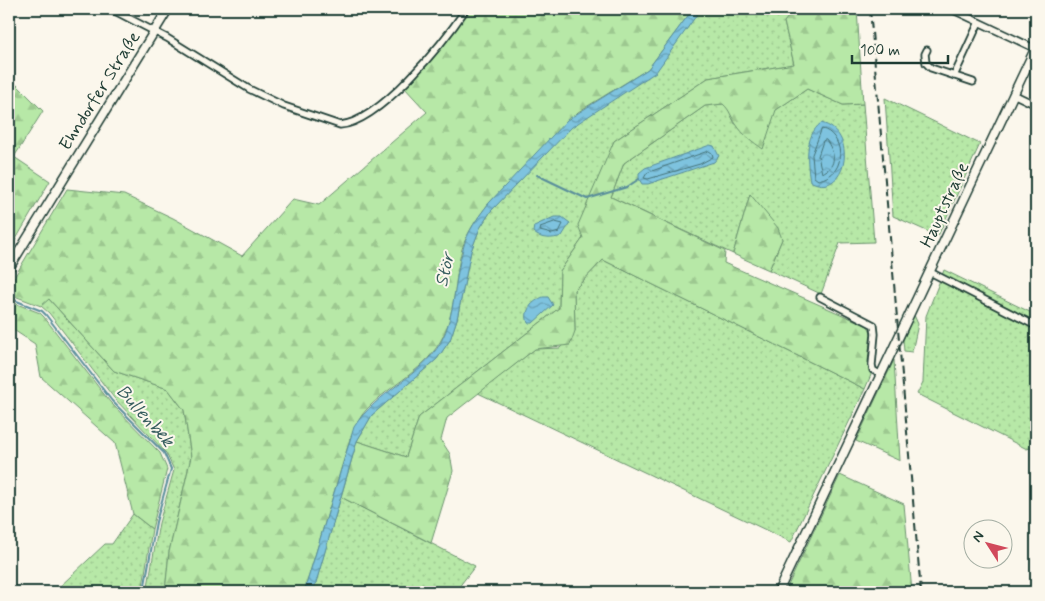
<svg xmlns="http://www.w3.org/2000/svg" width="1045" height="601" font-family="Mynerve,sans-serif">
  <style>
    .grass { fill: url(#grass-dots); stroke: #6b926e }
    .forest { fill: url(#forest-firs); stroke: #6b926e }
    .water { fill: url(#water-waves); stroke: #588d9b }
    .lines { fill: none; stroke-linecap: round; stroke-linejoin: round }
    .shore { stroke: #457378; stroke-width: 1 }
    .stream { stroke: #588d9b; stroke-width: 2 }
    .minor-casing { stroke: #1f3d34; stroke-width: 9 }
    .tertiary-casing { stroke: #1f3d34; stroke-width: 11 }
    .minor { stroke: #fbf7ec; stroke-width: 5.5 }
    .tertiary { stroke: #fbf7ec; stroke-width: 8 }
    .rail { stroke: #1f3d34; stroke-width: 2; stroke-dasharray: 8 4; stroke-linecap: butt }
    .labels { text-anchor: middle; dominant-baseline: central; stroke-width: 4; stroke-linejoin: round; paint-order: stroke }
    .street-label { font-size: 18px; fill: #1f3d34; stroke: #fbf7ec }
    .water-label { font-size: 19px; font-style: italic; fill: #375e5f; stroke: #fbf7ec }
  </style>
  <defs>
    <pattern id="grass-dots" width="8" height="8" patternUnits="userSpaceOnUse" patternTransform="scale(1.25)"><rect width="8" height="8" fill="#b7e8a7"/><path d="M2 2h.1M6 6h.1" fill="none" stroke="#9dc890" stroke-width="1.8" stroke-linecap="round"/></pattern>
    <pattern id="forest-firs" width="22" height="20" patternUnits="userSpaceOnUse" patternTransform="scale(1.25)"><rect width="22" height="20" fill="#b7e8a7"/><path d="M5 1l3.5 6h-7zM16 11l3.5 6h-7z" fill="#9dc890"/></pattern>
    <pattern id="water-waves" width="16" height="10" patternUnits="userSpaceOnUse" patternTransform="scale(1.25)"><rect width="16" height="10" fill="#7ec3df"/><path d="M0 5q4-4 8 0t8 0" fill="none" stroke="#67a0b6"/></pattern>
  </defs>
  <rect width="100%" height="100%" fill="#fbf7ec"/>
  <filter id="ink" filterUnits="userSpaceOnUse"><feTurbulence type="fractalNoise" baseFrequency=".02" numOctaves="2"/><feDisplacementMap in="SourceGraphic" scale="10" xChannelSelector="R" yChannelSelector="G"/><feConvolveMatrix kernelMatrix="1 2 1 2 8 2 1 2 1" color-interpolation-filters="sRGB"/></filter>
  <g filter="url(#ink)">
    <path class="grass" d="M701,9H795L784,22L794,64L708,78L614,141L583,238L560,271L559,308L419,417L406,457L357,441L372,415L437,359L450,340L457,319L471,251L480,228L491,211L568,130Z
      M807,89L843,105L863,104L874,242L840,243L821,294L769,270L782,239L750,194L733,254L611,197L624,163L705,106L723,104L728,108L735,124L776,110Z
      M885,98L980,144L938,236L893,216Z
      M603,260L865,389L791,542L478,393L535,349L560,348L575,331L574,290Z
      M944,270L1036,315V446L1027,449L917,394L923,382L926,316Z
      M48,298L114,371L168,389L184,410L191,457L169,552L165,592H149L148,586L159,523L174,470L166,453L114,398L49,313L41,306Z
      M914,315L918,324L912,352L904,351L903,340Z
      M341,497L475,566L455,592H313Z
      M133,514L152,529L143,586L144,592H54L105,544H112Z"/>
    <path class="forest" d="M466,9H693L648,69L578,112L489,203C478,217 467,232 462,249C454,279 456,315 440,342C422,374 384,387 362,415C357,422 354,432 350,439L304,592H165L169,552L191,457L184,410L168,389L114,371L49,299L41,306L9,294V286L67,189L124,195L173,218L242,256L293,199L319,205L427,112L403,86Z
      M795,9H857L863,104L843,105L807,89L776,110L763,149C753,142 743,135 736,124C731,117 730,110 723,104L705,106L624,163L611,197L725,251L724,263L868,326L871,332L868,361L871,375L865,389L603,260L574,290L575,331L570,345L535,349L447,418L441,440L450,454L453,471L431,543L341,497L357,441L406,457L419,417L559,308L560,271L583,238L578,225L614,141L708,78L794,64L784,22Z
      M9,77L43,111L14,157L50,181L9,251Z
      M750,194L778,228L782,239L769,270L733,254Z
      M9,301L40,313L44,317L110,402L160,453L167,469L152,529L133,514L115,443L41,377L35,344L9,327Z
      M894,360L900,461L856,441Z
      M840,475L904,504L912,592H785Z"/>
    <path class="water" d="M693,9H701L656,72L572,127L491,211L480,228L471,251L457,319L450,340L437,359L372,415L357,441L315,586L313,592H304L354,427C376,392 422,376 441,342C456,314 454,279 463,249C467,232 478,217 489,203L567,120L648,69Z
      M821,123C860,132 846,201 810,181C807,163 804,136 821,123Z
      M710,145L714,146L719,156L714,162L648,184H642L639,179V173L645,168Z
      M554,217H562L570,223L562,236C552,239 541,240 533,232L534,226Z
      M543,297H548L553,305L533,323H528C523,310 533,301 543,297Z"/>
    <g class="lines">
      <path class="shore" d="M822,129C842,132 851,174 818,180L814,177L812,155Z
        M826,140C835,152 838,166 822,173L818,156L823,141Z
        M709,151L712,153L713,157L700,164L648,179L644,178L647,173Z
        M555,222L563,224L559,232L552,234L540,231L541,227Z"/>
      <path class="stream" d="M537,175L587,199L627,187L639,179
        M9,298L42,311L46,315L112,401L164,453L171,469L156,522L145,585L147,592"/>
      <g class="minor-casing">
        <path id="minor" d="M111,9L167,38L249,89L284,106L340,125C380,122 444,42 466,9
          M951,9L1036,49
          M927,50L925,54L926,63L931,68L973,82
          M954,76L979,22
          M1013,94L1036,105
          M930,272L1036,326
          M820,297L874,325L875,334L872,365L873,370L881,375"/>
      </g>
      <g class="tertiary-casing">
        <path id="tertiary" d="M9,268L168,9
          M778,592L1036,47"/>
      </g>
      <use href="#minor" class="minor"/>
      <use href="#tertiary" class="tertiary"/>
      <path class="rail" d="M870,9L921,592"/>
    </g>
  </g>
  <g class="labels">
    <g class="street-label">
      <text transform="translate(100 91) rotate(-58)">Ehndorfer Straße</text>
      <text transform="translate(945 205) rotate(-65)">Hauptstraße</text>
    </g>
    <g class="water-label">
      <text transform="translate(445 270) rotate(-77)">Stör</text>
      <text transform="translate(145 416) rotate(48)">Bullenbek</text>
    </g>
  </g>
  <rect width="1045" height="601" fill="none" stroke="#fbf7ec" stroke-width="30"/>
  <rect x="15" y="15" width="1015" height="571" fill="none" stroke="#1f3d34" stroke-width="2" filter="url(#ink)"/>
  <g transform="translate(988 544) rotate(306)"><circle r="24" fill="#fbf7ec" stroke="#a3ada2"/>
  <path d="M0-4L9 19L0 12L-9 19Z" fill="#d1495b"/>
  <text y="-8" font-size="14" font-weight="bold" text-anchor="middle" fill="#1f3d34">N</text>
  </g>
  <path d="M852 55v8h96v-8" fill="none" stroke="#1f3d34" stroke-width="2.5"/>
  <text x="860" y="55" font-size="15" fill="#1f3d34" stroke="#fbf7ec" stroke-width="4" paint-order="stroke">100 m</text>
</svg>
